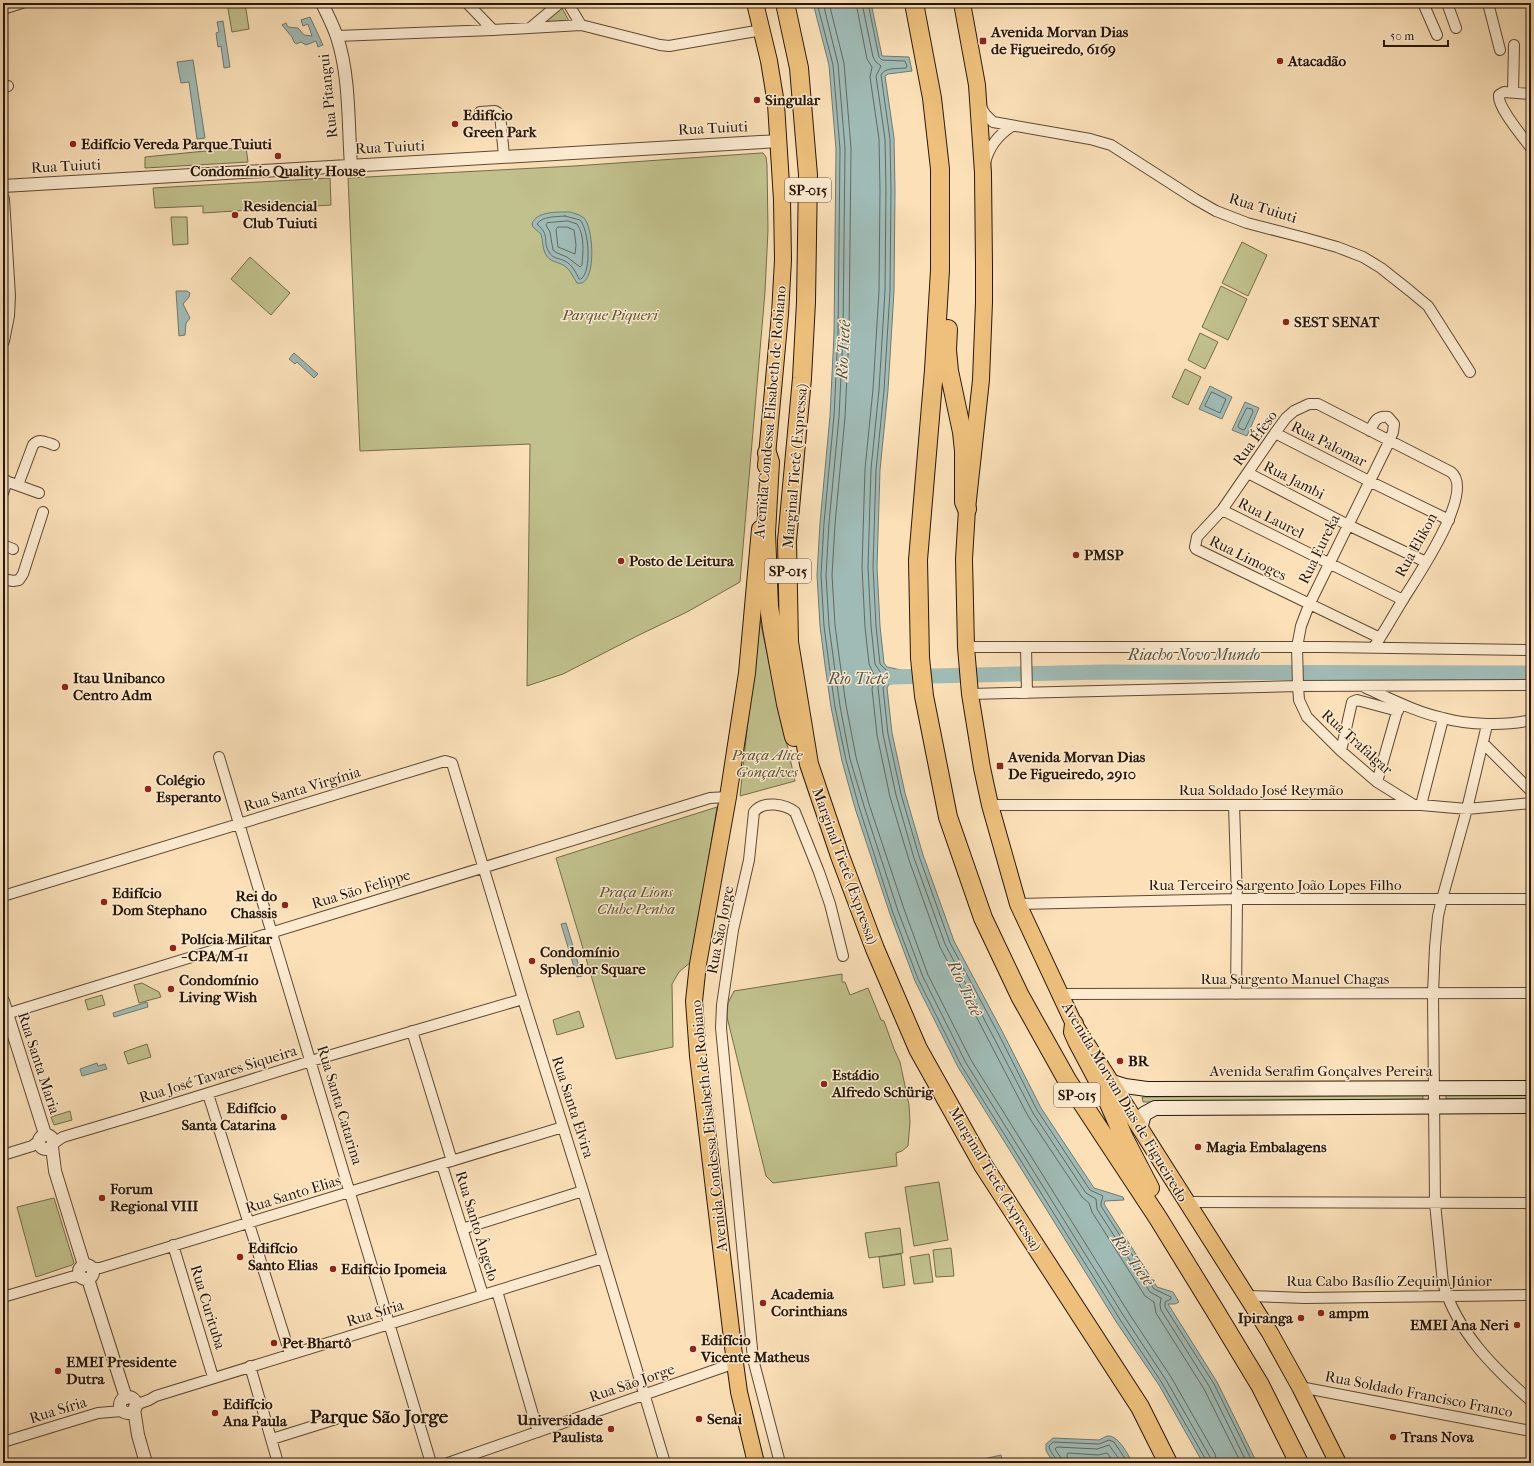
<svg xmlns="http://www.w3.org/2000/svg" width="1534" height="1466" font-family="'IM FELL French Canon',serif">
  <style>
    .green { fill: #c1c18d; stroke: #746c4a }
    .water { fill: #a0bbb6; stroke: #707970 }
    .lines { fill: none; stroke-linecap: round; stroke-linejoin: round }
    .shore { stroke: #64685f; stroke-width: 1 }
    .river { stroke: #a0bbb6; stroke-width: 15 }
    .minor-casing { stroke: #5c4834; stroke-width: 12 }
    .tertiary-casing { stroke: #5c4834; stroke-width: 14 }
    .secondary-casing { stroke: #271608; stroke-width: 16 }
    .trunk-casing { stroke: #271608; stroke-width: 18 }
    .motorway-casing { stroke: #271608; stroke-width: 20 }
    .minor { stroke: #fcebd1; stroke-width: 10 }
    .tertiary { stroke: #fcebd1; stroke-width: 12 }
    .secondary { stroke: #fcebd1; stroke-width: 14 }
    .trunk { stroke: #eec07c; stroke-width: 16 }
    .motorway { stroke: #eec07c; stroke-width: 18 }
    .poi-dot { fill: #8f2418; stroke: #fcebd1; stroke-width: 1.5 }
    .labels { text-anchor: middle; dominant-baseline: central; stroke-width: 3; stroke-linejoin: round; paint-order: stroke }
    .shield { fill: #fcebd1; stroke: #675644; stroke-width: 1 }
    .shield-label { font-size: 14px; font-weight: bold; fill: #271608 }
    .poi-label { font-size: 15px; font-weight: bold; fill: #271608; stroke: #fcebd1; text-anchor: start }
    .street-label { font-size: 15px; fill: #271608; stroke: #fcebd1 }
    .park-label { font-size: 15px; font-style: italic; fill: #5d5237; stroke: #fcebd1 }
    .water-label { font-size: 16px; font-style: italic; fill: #515045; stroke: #fcebd1 }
    .district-label { font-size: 19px; font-weight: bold; fill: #271608; stroke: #fcebd1 }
  </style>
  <rect width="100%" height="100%" fill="#fbe0b8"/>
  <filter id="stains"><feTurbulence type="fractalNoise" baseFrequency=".005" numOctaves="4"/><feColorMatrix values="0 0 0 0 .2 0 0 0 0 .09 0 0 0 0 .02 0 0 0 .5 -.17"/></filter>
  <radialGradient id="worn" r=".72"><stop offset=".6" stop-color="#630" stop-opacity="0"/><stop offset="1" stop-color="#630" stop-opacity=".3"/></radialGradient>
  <path class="green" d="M227,3H245L249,29L232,32Z
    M562,8L569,21L547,22L548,19Z
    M246,147L248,162L145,168V157Z
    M761,153H763L766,157L767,165L768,230L765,292L740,582L687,612L639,635L563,674L527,686L530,444L360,451L348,178L574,166Z
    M330,178L331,205L203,213V206L155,208L153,188Z
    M171,217H187L188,244L173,245Z
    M1242,242L1267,255L1248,296L1222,283Z
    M250,257L290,293L271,315L231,279Z
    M1221,286L1247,299L1228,340L1202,327Z
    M1200,333L1218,342L1205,369L1188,360Z
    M1185,369L1201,377L1188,405L1172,397Z
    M759,616L795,781L740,796Z
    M717,807L692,961L679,972L672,984L673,1047L616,1059L556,858Z
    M842,974V982H845L850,995L868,988L881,1020L884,1021L894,1049L900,1062L909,1105L910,1122L908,1146L902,1151L896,1153L897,1166L773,1183L766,1176L727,1017L728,1003L734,991Z
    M142,983L159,992L161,997L139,1003L134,985Z
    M102,995L105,1005L88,1010L85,1000Z
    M579,1011L584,1027L557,1035L553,1020Z
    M147,1044L151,1057L128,1064L124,1052Z
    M1423,1095V1099L1143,1102L1142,1097Z
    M1446,1095H1531V1099H1446Z
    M70,1111L72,1120L54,1125L51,1117Z
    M939,1182L948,1240L914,1246L905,1187Z
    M54,1198L74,1263L72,1265L36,1277L17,1207Z
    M900,1228L903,1253L869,1258L865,1233Z
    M951,1248L954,1276L936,1277L933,1250Z
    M901,1254L905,1285L883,1288L879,1257Z
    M929,1254L933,1282L914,1284L910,1257Z"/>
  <path class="water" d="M813,3H871L882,56L909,57L912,71L888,74L885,76L894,138L895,190L894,291L888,390L880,470L877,567L880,626L884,663L887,667L911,672L912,682L889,684L887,688L892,733L905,793L923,855L954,941L1002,1031L1041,1108L1094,1188L1123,1197L1124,1200L1105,1201L1104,1204L1157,1287L1173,1292L1179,1302L1175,1304H1168L1217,1382L1257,1463H1203L1159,1385L1117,1323L958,1067L915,981L890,914L855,808L842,761L831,707L825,665L820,626L817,575L820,523L830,416L834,334L836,149L829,65Z
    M310,17L323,45L318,47L316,41L306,45L301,42L296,44L294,42L292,37L282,25L286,23L288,27L298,28L304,35L312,36L308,24L303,26L301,20Z
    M223,21L230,67L224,68L221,46L218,47L216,33L219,32L217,22Z
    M193,60L205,138L197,139L189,82L181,83L177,62Z
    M570,212C574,213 580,215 584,218C594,228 597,288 577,283C573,277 571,271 566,267C559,261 549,263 545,253C542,247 543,240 541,234L533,227L532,224C536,211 558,212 570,212Z
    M176,291H187L190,293L189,297L183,304L190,318L186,323L185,335L179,336Z
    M294,353L318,374L314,378L297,362L295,364L289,359Z
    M1210,386L1232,397L1222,419L1199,409Z
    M1245,402L1259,408L1247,436L1232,430Z
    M566,923L582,976L577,977L561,924Z
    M147,1002L148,1007L114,1017L113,1013Z
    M97,1063L98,1066L105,1064L107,1069L82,1076L80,1069Z
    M1107,1436C1119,1435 1127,1454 1133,1463H1054L1046,1451V1444L1053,1438L1099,1440Z
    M1001,1455L1003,1463H970V1462Z"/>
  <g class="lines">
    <path class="shore" d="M817,3L833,65L840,149L838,334L834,416L824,523L821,575L824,626L829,664L835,707L846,760L859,807L893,913L918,979L961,1065L1121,1321L1162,1383L1206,1460V1463
      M823,3L838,64L845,148L843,334L839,417L829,523L826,575L829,626L834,663L840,706L850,759L864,806L898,911L923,977L966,1063L1125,1318L1166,1380L1210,1457L1211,1463
      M829,3L844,63L851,148L849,335L845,417L835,524L832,575L835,625L840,663L846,705L856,757L869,804L904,909L928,975L971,1060L1130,1315L1171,1377L1215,1454L1217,1463
      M856,3L867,59L872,67L870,77L879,139L880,190L879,291L873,389L865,469L862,567L865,627L869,664L875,677L872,689L877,735L890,797L909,860L940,947L1028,1116L1082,1197L1089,1203L1092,1212L1145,1296L1154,1302L1156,1313L1204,1389L1241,1463
      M862,3L873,57L876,62L881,66L876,76L885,139L886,190L885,291L879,390L871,469L868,567L871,626L875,664L883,676L878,687L883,734L896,795L914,858L945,944L1033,1113L1086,1193L1096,1199L1097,1209L1150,1292L1161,1298L1160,1305L1161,1310L1209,1386L1247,1463
      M868,3L879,57L882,60L905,61L907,66L906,68C897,69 885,67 881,75L890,139L891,190L890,291L884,390L876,470L873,567L876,626L880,664L886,670L906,675L907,677L905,679L888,680L883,688L888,734L901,794L919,856L950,943L998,1033L1037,1110L1090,1190L1103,1196L1101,1203V1206L1154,1289L1171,1297V1299L1165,1302V1307L1214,1384L1253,1463
      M565,216L580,220C589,230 592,271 581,279H579C576,272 572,265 565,261C559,258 553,259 549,252C542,241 551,236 537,224C542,216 556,217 565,216Z
      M568,221L577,224C585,235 583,253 582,265L580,267L567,257L557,253L553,250L550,232L546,225L547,223Z
      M558,227H567L574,230L576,245L575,254L558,247L556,230Z
      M1212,392L1226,399L1220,413L1205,406Z
      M1247,408L1252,409L1253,412L1245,429L1243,430L1239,428L1238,426Z
      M1057,1463C1056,1456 1049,1452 1049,1446L1053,1442L1099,1444L1109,1440L1114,1442L1128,1463
      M1062,1463L1061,1458L1055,1449L1057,1447L1097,1449L1109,1445L1122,1463
      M1068,1463L1067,1455L1068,1453L1098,1455L1107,1453L1115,1463"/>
    <path class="river" d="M890,677L1102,672L1531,673"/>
    <g class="minor-casing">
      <path id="minor" d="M467,3L493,30
        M568,3L581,25
        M1423,3L1437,35
        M1447,3L1456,28
        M1488,3L1500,50
        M3,9L22,3
        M530,28L560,3
        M337,36L493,30L581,25L660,45L669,46L762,30
        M3,87L8,86
        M1513,92L1514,45
        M1531,94L1504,92L1499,95C1497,107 1523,137 1531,148
        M981,107L985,114L993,122L1090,139L1111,145L1195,199L1216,211L1247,223L1305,238L1337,247L1363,257L1381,268L1410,291L1428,306L1470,372
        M480,112L495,111L500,114L504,156
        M985,163C989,146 998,135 1012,126
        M1370,431C1374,422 1377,415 1388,417L1394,424L1393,432L1389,442L1309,605L1301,626L1297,647L1298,686L1299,700L1307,717L1341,751L1377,782L1414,805
        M1275,433L1369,481L1449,520
        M1248,473L1348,525L1426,562
        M3,480L39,493
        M18,485L33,445C39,438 46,442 54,445
        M3,493L7,481
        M1222,510L1403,600
        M3,545L13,549
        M3,579L13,581L19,580L23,574L43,512
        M966,647H1326L1531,650
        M1026,647L1027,693
        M1374,647C1385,631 1394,614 1404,598C1417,577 1476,491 1451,472L1318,404H1309L1294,411L1286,418L1275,433L1222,510L1197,537L1195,547L1196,549L1380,638
        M1366,688C1391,699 1416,712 1443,718C1468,725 1506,726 1531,720
        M970,694L1298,686L1531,685
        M1487,725L1467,809L1442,899L1438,916L1435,947L1433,993L1435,1203L1443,1283C1457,1332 1494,1368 1531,1401
        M1483,743L1531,791
        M1341,751L1352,702L1357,700L1398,711
        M219,757L431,1463
        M1377,782L1399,705
        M990,805H1421L1467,809L1531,803
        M1234,805L1237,899L1236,994
        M1421,805L1443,719
        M3,896L445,761L452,763L523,999L583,1191L665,1463
        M1018,904L1237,899H1531
        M1059,994L1531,993
        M3,1015L710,798L728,797
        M412,1031L452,1161
        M208,1094L290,1354
        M54,1143L63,1137L157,1109L311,1061L523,999
        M3,1155L32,1146L39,1141
        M442,1165L483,1295
        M1186,1202L1531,1203
        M462,1229L583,1191
        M173,1245L213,1377
        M92,1268H100L563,1127
        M497,1291L538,1432
        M1247,1296L1305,1298L1531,1295
        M3,1297L71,1277L79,1276
        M250,1366L278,1463
        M1300,1387L1531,1431
        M135,1405L149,1400L156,1396L603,1258
        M272,1439L336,1419
        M3,1442L98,1413L122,1411
        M448,1463L735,1363
        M780,1463L753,1359L721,1028L722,1005L733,930L749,860L754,812C763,800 785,804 795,812L819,872L830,904L843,956"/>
    </g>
    <g class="tertiary-casing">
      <path id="tertiary" d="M322,3C327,14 333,25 337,37C350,76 348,124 351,166
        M3,186L779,141
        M3,199L9,296L8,316L3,341
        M3,1001L45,1134
        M39 1142a7 7 0 1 1 14 0a7 7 0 1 1-14 0Z
        M52,1147L55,1171L84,1265
        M79 1272a7 7 0 1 1 14 0a7 7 0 1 1-14 0Z
        M88,1279L126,1398
        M120 1405a8 8 0 1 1 16 0a8 8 0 1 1-16 0Z
        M134,1409L138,1435L146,1463"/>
    </g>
    <g class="secondary-casing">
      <path id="secondary" d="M1112,1082L1125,1086L1147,1089L1531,1088
        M1140,1129L1144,1114L1155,1108L1531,1106"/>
    </g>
    <g class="trunk-casing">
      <path id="trunk" d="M755,3L769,61L776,104L782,200L783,260L780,314L766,466
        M962,3L977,85L983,173L984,266V302L981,380L967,509L964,559L966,647L970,694L982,768L990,805L1018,904L1074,1024L1270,1333L1300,1387L1338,1463
        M756,1463L739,1392L735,1363L698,1056L694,1001L698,964L728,797L747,673L760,529"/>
    </g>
    <g class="motorway-casing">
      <path id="motorway" d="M785,3L799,68L808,175L806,302L802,378L787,541L789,642L809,764L840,856L875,949L918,1049L983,1165L1140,1407L1168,1463
        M914,3L932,98L940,169V270L934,370L918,560L920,658L924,696L948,817L983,918L1020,996L1067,1080L1158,1218L1214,1309L1260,1385L1299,1463
        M948,329L947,350L949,371L962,432L964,451V502L967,509
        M767,453L770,462L766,533L769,606L772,628L786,704L794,737
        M1074,1024L1073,1032L1077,1041L1103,1090L1125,1140L1150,1188"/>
    </g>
    <use href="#minor" class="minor"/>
    <use href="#tertiary" class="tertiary"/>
    <use href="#secondary" class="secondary"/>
    <use href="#trunk" class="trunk"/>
    <use href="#motorway" class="motorway"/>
  </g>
  <g class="poi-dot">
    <rect x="979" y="37" width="8" height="8" rx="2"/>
    <circle cx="1280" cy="61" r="4"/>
    <circle cx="757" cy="100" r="4"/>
    <circle cx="455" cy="124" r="4"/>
    <circle cx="73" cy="144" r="4"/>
    <circle cx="278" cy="156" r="4"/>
    <circle cx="235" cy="215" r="4"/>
    <circle cx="1286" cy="322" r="4"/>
    <circle cx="1076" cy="555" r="4"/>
    <circle cx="621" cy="561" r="4"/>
    <circle cx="65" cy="687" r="4"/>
    <rect x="996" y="762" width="8" height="8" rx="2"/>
    <circle cx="148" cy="789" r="4"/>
    <circle cx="104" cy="902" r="4"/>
    <circle cx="285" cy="905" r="4"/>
    <circle cx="173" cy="948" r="4"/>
    <circle cx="532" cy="961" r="4"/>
    <circle cx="171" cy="989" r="4"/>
    <circle cx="1120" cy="1061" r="4"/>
    <circle cx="824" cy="1084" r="4"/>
    <circle cx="284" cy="1117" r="4"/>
    <circle cx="1198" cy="1147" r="4"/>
    <circle cx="102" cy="1198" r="4"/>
    <circle cx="240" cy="1257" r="4"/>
    <circle cx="333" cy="1269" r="4"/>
    <circle cx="763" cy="1303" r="4"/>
    <circle cx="1321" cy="1313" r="4"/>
    <circle cx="1301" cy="1318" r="4"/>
    <circle cx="1517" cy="1325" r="4"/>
    <circle cx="274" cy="1343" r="4"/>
    <circle cx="693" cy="1349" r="4"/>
    <circle cx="58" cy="1371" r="4"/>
    <circle cx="215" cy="1413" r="4"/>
    <circle cx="699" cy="1419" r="4"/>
    <circle cx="611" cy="1429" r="4"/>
    <circle cx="1393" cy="1437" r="4"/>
  </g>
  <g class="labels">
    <g class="shield">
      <rect x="785" y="178" width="46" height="24" rx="3"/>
      <rect x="765" y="559" width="46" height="24" rx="3"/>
      <rect x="1054" y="1083" width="46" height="24" rx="3"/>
    </g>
    <g class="shield-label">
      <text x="808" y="190">SP-015</text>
      <text x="788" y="571">SP-015</text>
      <text x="1077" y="1095">SP-015</text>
    </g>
    <g class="poi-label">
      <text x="991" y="32">Avenida Morvan Dias<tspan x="991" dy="17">de Figueiredo, 6169</tspan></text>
      <text x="1288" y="61">Atacadão</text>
      <text x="765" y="100">Singular</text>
      <text x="463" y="115">Edifício<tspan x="463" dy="17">Green Park</tspan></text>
      <text x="81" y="144">Edifício Vereda Parque Tuiuti</text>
      <text x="278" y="171" text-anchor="middle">Condomínio Quality House</text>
      <text x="243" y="206">Residencial<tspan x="243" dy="17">Club Tuiuti</tspan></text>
      <text x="1294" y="322">SEST SENAT</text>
      <text x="1084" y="555">PMSP</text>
      <text x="629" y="561">Posto de Leitura</text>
      <text x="73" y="678">Itau Unibanco<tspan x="73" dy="17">Centro Adm</tspan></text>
      <text x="1008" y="757">Avenida Morvan Dias<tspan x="1008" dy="17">De Figueiredo, 2910</tspan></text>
      <text x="156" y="780">Colégio<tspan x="156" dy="17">Esperanto</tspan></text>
      <text x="112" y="893">Edifício<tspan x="112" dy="17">Dom Stephano</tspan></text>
      <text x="277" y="896" text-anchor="end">Rei do<tspan x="277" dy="17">Chassis</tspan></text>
      <text x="181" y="939">Polícia Militar<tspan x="181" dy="17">- CPA/M-11</tspan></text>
      <text x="540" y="952">Condomínio<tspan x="540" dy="17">Splendor Square</tspan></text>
      <text x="179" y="980">Condomínio<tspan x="179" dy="17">Living Wish</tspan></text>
      <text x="1128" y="1061">BR</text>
      <text x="832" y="1075">Estádio<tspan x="832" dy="17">Alfredo Schürig</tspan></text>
      <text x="276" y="1108" text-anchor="end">Edifício<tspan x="276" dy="17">Santa Catarina</tspan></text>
      <text x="1206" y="1147">Magia Embalagens</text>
      <text x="110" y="1189">Forum<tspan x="110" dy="17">Regional VIII</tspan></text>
      <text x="248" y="1248">Edifício<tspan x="248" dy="17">Santo Elias</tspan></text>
      <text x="341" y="1269">Edifício Ipomeia</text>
      <text x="771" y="1294">Academia<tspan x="771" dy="17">Corinthians</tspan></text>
      <text x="1329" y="1313">ampm</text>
      <text x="1293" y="1318" text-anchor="end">Ipiranga</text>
      <text x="1509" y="1325" text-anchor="end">EMEI Ana Neri</text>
      <text x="701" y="1340">Edifício<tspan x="701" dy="17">Vicente Matheus</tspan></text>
      <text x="282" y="1343">Pet Bhartô</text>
      <text x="66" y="1362">EMEI Presidente<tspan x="66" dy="17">Dutra</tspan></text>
      <text x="223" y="1404">Edifício<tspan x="223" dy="17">Ana Paula</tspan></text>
      <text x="707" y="1419">Senai</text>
      <text x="603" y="1420" text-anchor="end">Universidade<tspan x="603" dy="17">Paulista</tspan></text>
      <text x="1401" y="1437">Trans Nova</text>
    </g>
    <g class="street-label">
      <text transform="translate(328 96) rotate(-96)">Rua Pitangui</text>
      <text transform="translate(713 128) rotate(-3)">Rua Tuiuti</text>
      <text transform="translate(390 147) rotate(-3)">Rua Tuiuti</text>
      <text transform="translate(66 166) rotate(-3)">Rua Tuiuti</text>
      <text transform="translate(1263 208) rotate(17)">Rua Tuiuti</text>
      <text transform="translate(770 412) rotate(-85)">Avenida Condessa Elisabeth de Robiano</text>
      <text transform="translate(1255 438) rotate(-54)">Rua Éfeso</text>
      <text transform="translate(1329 444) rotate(27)">Rua Palomar</text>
      <text transform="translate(795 466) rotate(-85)">Marginal Tietê (Expressa)</text>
      <text transform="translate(1294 480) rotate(27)">Rua Jambi</text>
      <text transform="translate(1271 518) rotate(27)">Rua Laurel</text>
      <text transform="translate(1416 545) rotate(-61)">Rua Elikon</text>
      <text transform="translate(1319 549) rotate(-64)">Rua Eureka</text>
      <text transform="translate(1248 558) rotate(26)">Rua Limoges</text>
      <text transform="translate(1357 742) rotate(42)">Rua Trafalgar</text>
      <text transform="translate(302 789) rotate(-17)">Rua Santa Virgínia</text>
      <text x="1261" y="790">Rua Soldado José Reymão</text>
      <text transform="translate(845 866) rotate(70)">Marginal Tietê (Expressa)</text>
      <text x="1275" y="885">Rua Terceiro Sargento João Lopes Filho</text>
      <text transform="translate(361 889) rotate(-17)">Rua São Felippe</text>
      <text transform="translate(720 930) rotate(-79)">Rua São Jorge</text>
      <text x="1295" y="979">Rua Sargento Manuel Chagas</text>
      <text transform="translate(39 1063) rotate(72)">Rua Santa Maria</text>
      <text x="1321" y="1071">Avenida Serafim Gonçalves Pereira</text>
      <text transform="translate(218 1074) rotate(-17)">Rua José Tavares Siqueira</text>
      <text transform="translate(1125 1102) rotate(59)">Avenida Morvan Dias de Figueiredo</text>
      <text transform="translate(340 1105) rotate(73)">Rua Santa Catarina</text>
      <text transform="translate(573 1107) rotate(72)">Rua Santa Elvira</text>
      <text transform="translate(709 1126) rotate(-96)">Avenida Condessa Elisabeth de Robiano</text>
      <text transform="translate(995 1179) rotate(59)">Marginal Tietê (Expressa)</text>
      <text transform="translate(293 1194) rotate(-17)">Rua Santo Elias</text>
      <text transform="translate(477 1226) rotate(73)">Rua Santo Ângelo</text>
      <text x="1389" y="1281">Rua Cabo Basílio Zequim Júnior</text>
      <text transform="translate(208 1307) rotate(73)">Rua Curituba</text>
      <text transform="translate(375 1313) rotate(-17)">Rua Síria</text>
      <text transform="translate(632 1383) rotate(-19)">Rua São Jorge</text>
      <text transform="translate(1419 1394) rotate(11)">Rua Soldado Francisco Franco</text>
      <text transform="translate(58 1410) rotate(-17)">Rua Síria</text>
    </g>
    <g class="park-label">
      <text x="610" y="315">Parque Piqueri</text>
      <text x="767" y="755">Praça Alice<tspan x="767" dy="17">Gonçalves</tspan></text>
      <text x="636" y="892">Praça Lions<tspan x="636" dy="17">Clube Penha</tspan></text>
    </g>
    <g class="water-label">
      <text transform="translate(843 350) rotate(-87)">Rio Tietê</text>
      <text x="1194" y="654">Riacho Novo Mundo</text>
      <text x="858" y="678">Rio Tietê</text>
      <text transform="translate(965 988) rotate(65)">Rio Tietê</text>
      <text transform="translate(1133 1260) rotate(54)">Rio Tietê</text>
    </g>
    <g class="district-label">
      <text x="379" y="1417">Parque São Jorge</text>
    </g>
  </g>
  <rect width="1534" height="1466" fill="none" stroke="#fbe0b8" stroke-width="16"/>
  <rect x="4" y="4" width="1526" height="1458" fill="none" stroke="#271608" stroke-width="2"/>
  <rect x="8" y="8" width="1518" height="1450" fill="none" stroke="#271608"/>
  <path d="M1384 40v6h64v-6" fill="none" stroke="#271608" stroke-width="2"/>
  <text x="1390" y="40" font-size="12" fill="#271608" stroke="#fcebd1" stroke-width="3" paint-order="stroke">50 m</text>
  <rect width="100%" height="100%" filter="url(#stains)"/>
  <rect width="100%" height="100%" fill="url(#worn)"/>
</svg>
